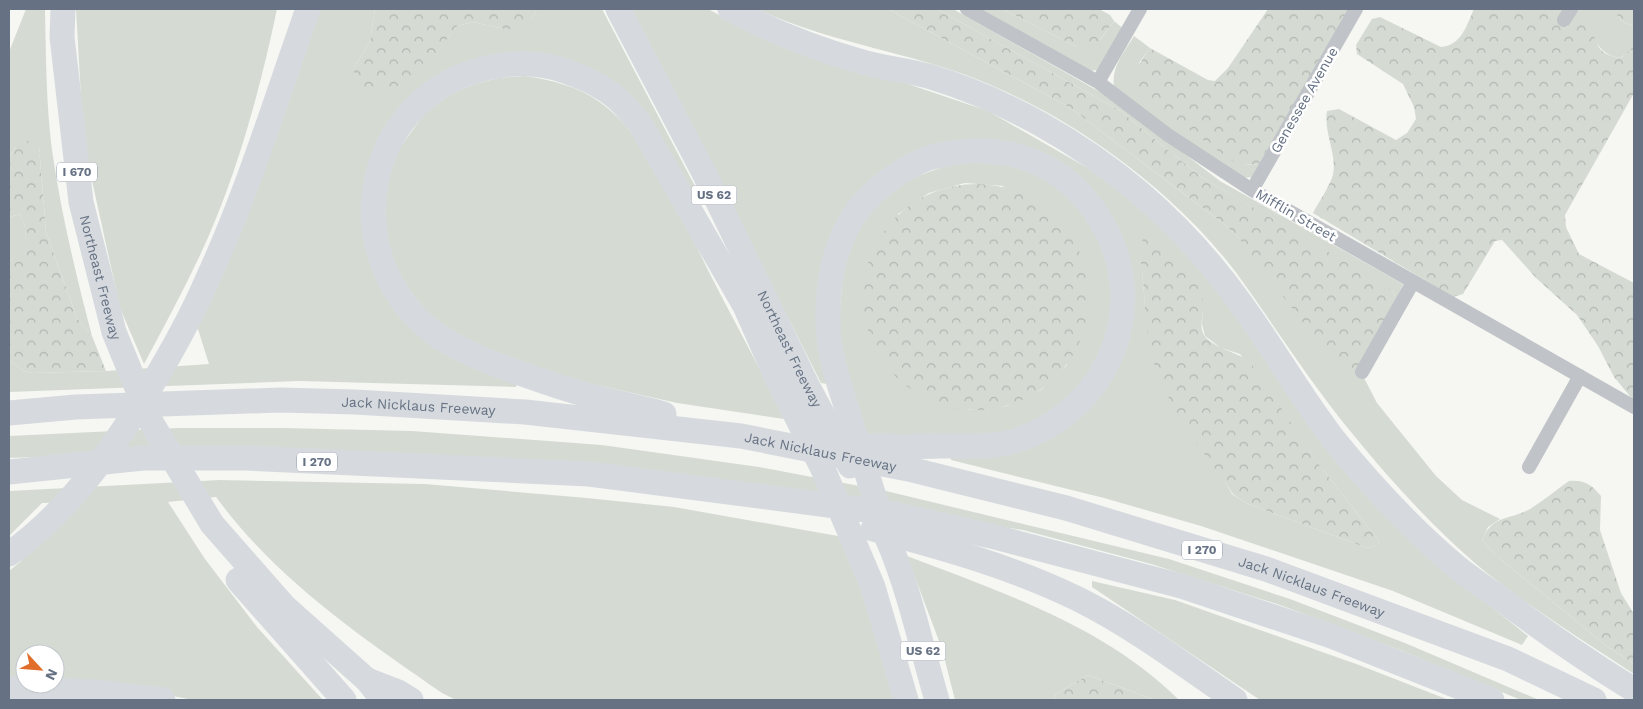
<svg xmlns="http://www.w3.org/2000/svg" width="1643" height="709" font-family="'Work Sans',sans-serif">
  <style>
    .grass { fill: #d5dbd3; fill-rule: evenodd }
    .forest { fill: url(#forest-crowns) }
    .lines { fill: none; stroke-linecap: round; stroke-linejoin: round }
    .street { stroke: #c0c3c7; stroke-width: 14 }
    .highway { stroke: #d6dade; stroke-width: 25 }
    .labels { text-anchor: middle; dominant-baseline: central; stroke-width: 5; stroke-linejoin: round; paint-order: stroke }
    .shield { fill: #fff; stroke: #949ca9; stroke-width: 1 }
    .shield-label { font-size: 12px; font-weight: bold; fill: #667284 }
    .street-label { font-size: 14px; fill: #667284; stroke: #fff }
  </style>
  <defs>
    <pattern id="forest-crowns" width="20" height="18" patternUnits="userSpaceOnUse" patternTransform="scale(1.25)"><rect width="20" height="18" fill="#d5dbd3"/><path d="M2 6a3 3 0 1 1 6 0M12 15a3 3 0 1 1 6 0" fill="none" stroke="#b1b6b1"/></pattern>
  </defs>
  <rect width="100%" height="100%" fill="#f6f7f3"/>
  <path class="grass" d="M26,9H45C46,56 46,103 52,150C61,213 76,275 92,336L77,318L46,232L39,146L16,147L9,158V52Z
    M76,9H277C262,80 243,153 215,221C195,270 169,317 144,364L120,308L89,167L82,115Z
    M317,9H375L370,41L354,68L420,74L457,26L473,22L504,29L532,19L537,9H602L697,190L691,193L642,116L511,58L395,121L377,275L517,381L516,387L299,381L9,392V360L24,371L32,373L106,371L209,364L196,323Z
    M629,9H708L745,29L988,111L1091,170L1136,204L1191,257L1439,565L1528,636L1522,645L1393,591L1201,526L1104,498L951,460V455L1019,448L1126,341L1097,202L974,144L849,209L833,385L821,383L717,177ZM1141,254L1203,302L1202,324L1205,336L1221,348L1240,354L1320,466L1379,541L1378,545L1367,548L1246,503L1232,494L1154,362L1145,307Z
    M757,9H888L1069,107L1224,224L1238,237L1358,366L1377,403L1436,476L1462,500L1500,519L1488,527L1482,540L1498,557L1608,647L1634,664V674C1581,639 1525,605 1476,564C1430,524 1389,479 1351,432C1309,381 1274,325 1235,271C1201,227 1158,187 1112,154C1067,121 1015,93 963,74C895,50 822,40 757,9Z
    M937,9H953L1114,100L1220,181L1403,284L1396,299L1393,291L1200,176L1119,110Z
    M979,9H1002L1077,47L1101,39L1114,21L1125,30L1098,70L1089,71Z
    M1577,9H1617V15L1625,23L1634,26L1633,49L1620,58C1602,55 1596,43 1588,28L1567,27Z
    M1134,36L1150,48L1139,63L1243,165L1259,164L1252,177L1243,178L1199,152L1114,86C1111,67 1125,51 1134,36Z
    M524,76C552,80 578,86 601,103C651,139 684,223 712,278C736,325 762,371 784,419L677,403L579,381L469,344L435,323L393,268L386,243L385,189L396,153L425,113L451,94L475,84L499,78Z
    M957,162H996L1023,168L1052,183L1071,196L1104,246L1115,295L1104,350L1076,395L1021,429L968,437L866,434L839,346L836,321L843,256L868,213L909,179ZM965,183L1003,186L1067,365L1041,390L1007,406L970,410L934,402L898,214L929,193Z
    M20,214C30,230 27,252 9,262V217Z
    M177,428H285L412,431L602,445L759,467L886,491L1169,559L1290,599L1405,643L1539,700H1521L1400,650L1280,605L1151,564L1023,530L894,511L248,448L9,458V436Z
    M220,480L425,484L587,498L674,507L838,536L865,595L895,700H456L442,693C360,636 276,579 216,497L168,502L205,559L257,627L323,700H193L158,693L55,684V654H25V683L9,682V571L20,562L76,502L42,503L9,536V491Z
    M907,556C1003,593 1105,626 1179,700H1155L1088,675L1056,694L1054,700H955L942,649Z
    M1092,581L1175,600L1359,665L1449,700H1260L1092,587Z"/>
  <path class="forest" d="M375,9H537L532,19L517,29H504L473,22L457,26L421,74L401,85L373,93L360,88L354,78V68L370,41Z
    M888,9H937L1119,110L1200,176L1388,287L1393,291L1396,299L1358,366L1352,372L1342,374L1238,237L1224,224L1069,107Z
    M1002,9H1099L1110,15L1114,21C1102,37 1098,48 1077,47Z
    M1268,9H1349L1259,164L1243,165L1230,160L1137,90C1133,72 1140,62 1150,48L1208,80L1215,81L1228,68Z
    M1474,9H1566L1560,20L1567,27L1577,22C1580,23 1585,25 1587,27C1601,40 1592,54 1621,58L1634,46V93L1565,215L1566,227L1579,254L1634,283V401L1614,377L1598,346L1577,315L1536,278L1502,240L1495,241L1463,294L1453,297L1313,213C1319,202 1327,190 1332,178C1339,157 1323,133 1327,111L1339,109L1396,140L1407,133L1416,119L1414,107L1403,84L1357,54L1356,45L1372,19L1380,17L1441,47C1462,45 1466,26 1474,9Z
    M1617,9H1634V26L1625,23L1617,15Z
    M30,140L39,146L46,232L77,318L92,336L106,371L32,373L24,371L9,360V262C26,252 30,230 20,214L9,217V158L16,147Z
    M863 297a113 113 0 1 1 226 0a113 113 0 1 1-226 0Z
    M1149,234C1174,249 1197,271 1203,301C1205,312 1198,325 1204,335C1212,348 1238,352 1250,362L1320,466L1379,541L1378,545L1367,548L1246,503L1233,494C1205,453 1169,411 1154,363C1146,338 1145,307 1143,280C1142,267 1137,247 1145,235Z
    M1569,481C1584,480 1591,484 1601,496L1600,530L1621,593L1634,614V664L1608,647L1498,557L1482,540C1493,514 1509,521 1530,509C1543,501 1556,490 1569,481Z
    M1088,675L1155,700H1054L1056,694Z"/>
  <g class="lines">
    <path class="street" d="M967,9L1098,82L1168,135L1252,190L1634,407
      M1564,20L1571,9
      M1098,82L1140,9
      M1252,190L1356,9
      M1362,372L1413,282
      M1529,467L1580,376"/>
    <g class="highway">
      <path id="s1" d="M63,9L62,37L81,202L114,332L151,422L212,524L284,606L367,680L383,700"/>
      <path id="s2" d="M618,9L703,171L806,383L850,466"/>
      <path d="M730,9C771,31 814,48 859,61C882,68 905,70 928,76C1005,99 1080,142 1141,194C1178,226 1211,262 1239,301C1273,347 1300,396 1335,441C1370,484 1410,527 1452,563C1468,577 1487,589 1504,601C1546,633 1589,662 1634,690"/>
      <path id="s3" d="M9,413L76,407L280,400L355,402L525,412L741,436L913,470L1066,508L1266,569L1508,659L1594,700"/>
      <path d="M664,414C639,407 613,402 587,395C560,388 534,378 508,369C482,359 455,349 433,332C337,258 360,104 479,70C508,62 537,61 565,71C582,77 601,85 615,97C624,104 631,114 639,122L745,306L776,376L823,469L873,587L906,700"/>
      <path d="M850,446C880,446 911,447 941,446C967,446 996,448 1021,439C1111,406 1151,304 1101,221C1091,204 1078,189 1062,177C1023,149 974,145 929,158C911,164 893,176 879,188C835,224 824,284 829,339C832,367 843,395 851,422C863,460 874,497 886,535"/>
      <path d="M9,472L143,458H246L589,474L889,513L991,536L1181,586L1331,636L1492,700"/>
      <path d="M879,521C906,573 920,643 937,700"/>
      <path d="M873,529C943,548 1013,567 1078,599C1134,627 1184,665 1235,700"/>
      <path d="M9,554C66,514 112,451 148,391C170,355 191,318 208,278C248,191 276,99 308,9"/>
      <path d="M238,580L344,700"/>
      <path d="M367,680L398,692L411,700"/>
      <path d="M9,689L94,692L163,700"/>
    </g>
  </g>
  <g class="labels">
    <g class="shield">
      <rect x="57" y="162.5" width="40" height="19" rx="4"/>
      <rect x="691.5" y="185.5" width="45" height="19" rx="4"/>
      <rect x="297" y="452.5" width="40" height="19" rx="4"/>
      <rect x="1182" y="540.5" width="40" height="19" rx="4"/>
      <rect x="900.5" y="641.5" width="45" height="19" rx="4"/>
    </g>
    <g class="shield-label">
      <text x="77" y="172">I 670</text>
      <text x="714" y="195">US 62</text>
      <text x="317" y="462">I 270</text>
      <text x="1202" y="550">I 270</text>
      <text x="923" y="651">US 62</text>
    </g>
    <g class="street-label">
      <text transform="translate(1304 100) rotate(-60)">Genessee Avenue</text>
      <text transform="translate(1296 215) rotate(30)">Mifflin Street</text>
      <text stroke="none"><textPath href="#s1" startOffset="272">Northeast Freeway</textPath></text>
      <text stroke="none"><textPath href="#s2" startOffset="381">Northeast Freeway</textPath></text>
      <text stroke="none"><textPath href="#s3" startOffset="410">Jack Nicklaus Freeway</textPath></text>
      <text stroke="none"><textPath href="#s3" startOffset="815">Jack Nicklaus Freeway</textPath></text>
      <text stroke="none"><textPath href="#s3" startOffset="1325">Jack Nicklaus Freeway</textPath></text>
    </g>
  </g>
  <rect width="1643" height="709" fill="none" stroke="#667284" stroke-width="20"/>
  <g transform="translate(40 669) rotate(116)"><circle r="24" fill="#ffffff" stroke="#c2c7ce"/>
  <path d="M0-4L9 19L0 12L-9 19Z" fill="#e06e2a"/>
  <text y="-8" font-size="14" font-weight="bold" text-anchor="middle" fill="#667284">N</text>
  </g>
</svg>
